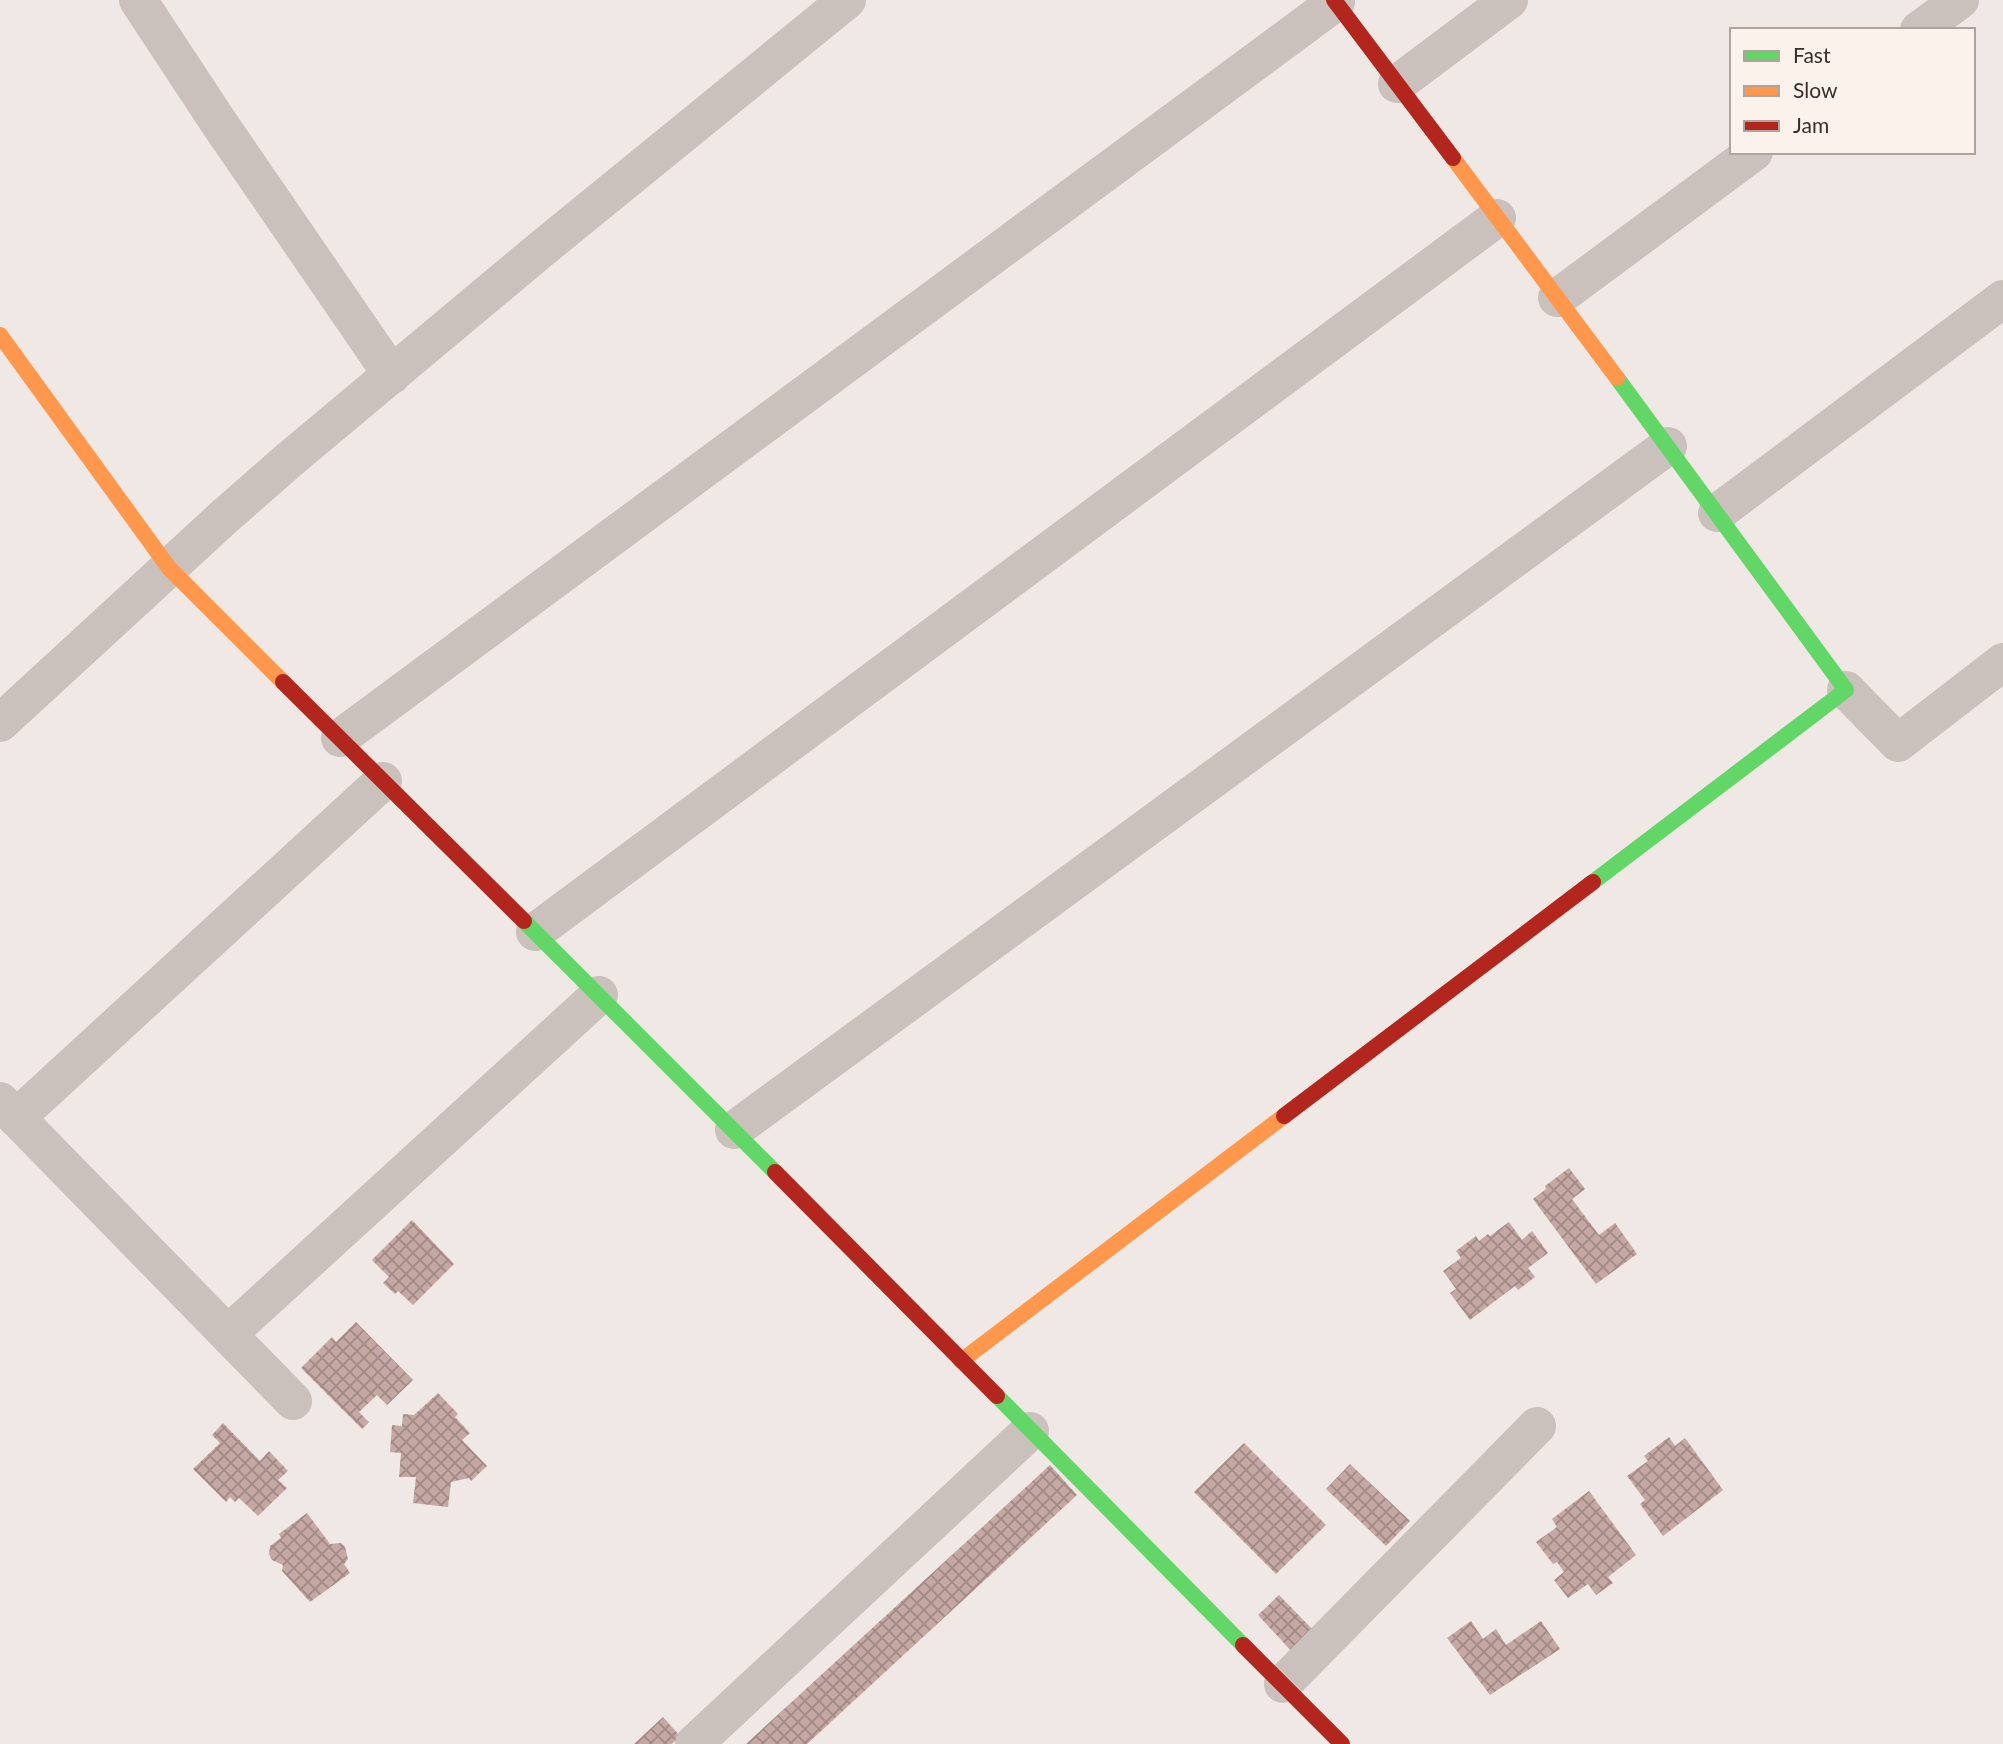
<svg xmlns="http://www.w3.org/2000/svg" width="2003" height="1744" font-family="Lato,sans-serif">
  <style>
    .building { fill: url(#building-cross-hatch) }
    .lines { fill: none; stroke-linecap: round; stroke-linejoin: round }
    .street { stroke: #cac0bc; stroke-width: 38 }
    .fast { stroke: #63d668; stroke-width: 16 }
    .slow { stroke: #ff974d; stroke-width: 16 }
    .jam { stroke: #b3261e; stroke-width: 16 }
  </style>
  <defs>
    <pattern id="building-cross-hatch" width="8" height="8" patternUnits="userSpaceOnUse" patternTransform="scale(1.75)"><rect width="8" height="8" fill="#c5a8a4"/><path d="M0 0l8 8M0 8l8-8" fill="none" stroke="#a18986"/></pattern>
  </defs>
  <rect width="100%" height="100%" fill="#f0e8e4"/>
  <path class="building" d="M1569,1168L1585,1189L1572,1199L1599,1235L1615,1223L1637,1254L1596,1284L1533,1199L1546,1189L1545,1186Z
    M412,1220L454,1264L413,1305L398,1291L395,1294L383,1283L389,1277L372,1260Z
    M1509,1222L1522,1240L1532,1231L1548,1253L1528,1268L1535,1277L1518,1290L1515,1286L1470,1320L1450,1293L1456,1289L1443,1271L1461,1258L1456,1251L1476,1236L1479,1241L1488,1234L1490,1236Z
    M356,1322L413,1380L387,1405L377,1395L359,1412L369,1422L362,1429L301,1368L332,1337L336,1342Z
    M438,1393L458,1414L455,1417L470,1433L462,1440L487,1466L471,1481L469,1478L451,1482L448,1507L413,1503L416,1477H399L401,1453L390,1452L392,1425L402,1426L403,1414L414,1415Z
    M223,1423L260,1461L269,1451L288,1471L278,1480L287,1488L258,1516L239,1498L235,1502L230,1497L226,1502L193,1469L220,1443L212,1435Z
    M1669,1437L1675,1446L1685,1438L1723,1490L1663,1536L1640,1504L1645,1500L1627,1476L1648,1461L1644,1456Z
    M1244,1443L1326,1525L1276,1574L1194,1492Z
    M1350,1464L1410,1521L1386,1546L1326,1489Z
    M1050,1465L1077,1495L807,1744H746Z
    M1589,1491L1636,1555L1608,1577L1613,1583L1596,1595L1588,1584L1568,1598L1554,1580L1564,1572L1557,1562L1553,1564L1536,1542L1557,1527L1552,1519Z
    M307,1513L330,1544L341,1543L345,1547L348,1559L344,1564L350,1573L310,1602L282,1571L283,1565L272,1560L269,1554L270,1546L281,1538L279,1534Z
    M1279,1595L1316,1633L1294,1654L1258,1615Z
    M1471,1621L1483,1639L1496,1629L1506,1645L1541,1621L1560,1649L1490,1695L1447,1638Z
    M663,1717L680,1736L672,1744H634Z"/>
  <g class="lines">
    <path class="street" d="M138,0L219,123L392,375
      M1919,30L1960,0
      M1397,84L1509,0
      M1557,298L1754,152
      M1717,513L2003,299
      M1846,690L1898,743L2003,662
      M0,723L224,517L289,460L539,251L847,0
      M340,738L1336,2
      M535,932L1497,218
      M0,1101L293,1401
      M16,1118L383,781
      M734,1130L1668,446
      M228,1334L599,995
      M1283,1684L1537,1426
      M694,1744L1030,1431"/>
    <path class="fast" d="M1593,882L1846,690L1617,378
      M524,921L775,1172
      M997,1396L1243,1645"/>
    <path class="slow" d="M1453,158L1617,378
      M0,335L169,568L283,682
      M961,1361L1284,1116"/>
    <path class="jam" d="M1334,0L1453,158
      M283,682L524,921
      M1284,1116L1593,882
      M775,1172L997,1396
      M1243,1645L1342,1744"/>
  </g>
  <rect x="1730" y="28" width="245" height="126" fill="#fcf2ec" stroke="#afa39e" stroke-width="2"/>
  <rect x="1744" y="51" width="35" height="10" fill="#63d668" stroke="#afa39e" stroke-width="2"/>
  <text x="1793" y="63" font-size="21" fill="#3b2c2a">Fast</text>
  <rect x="1744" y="86" width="35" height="10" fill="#ff974d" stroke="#afa39e" stroke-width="2"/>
  <text x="1793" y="98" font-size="21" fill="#3b2c2a">Slow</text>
  <rect x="1744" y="121" width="35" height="10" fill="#b3261e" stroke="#afa39e" stroke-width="2"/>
  <text x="1793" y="133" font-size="21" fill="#3b2c2a">Jam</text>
</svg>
